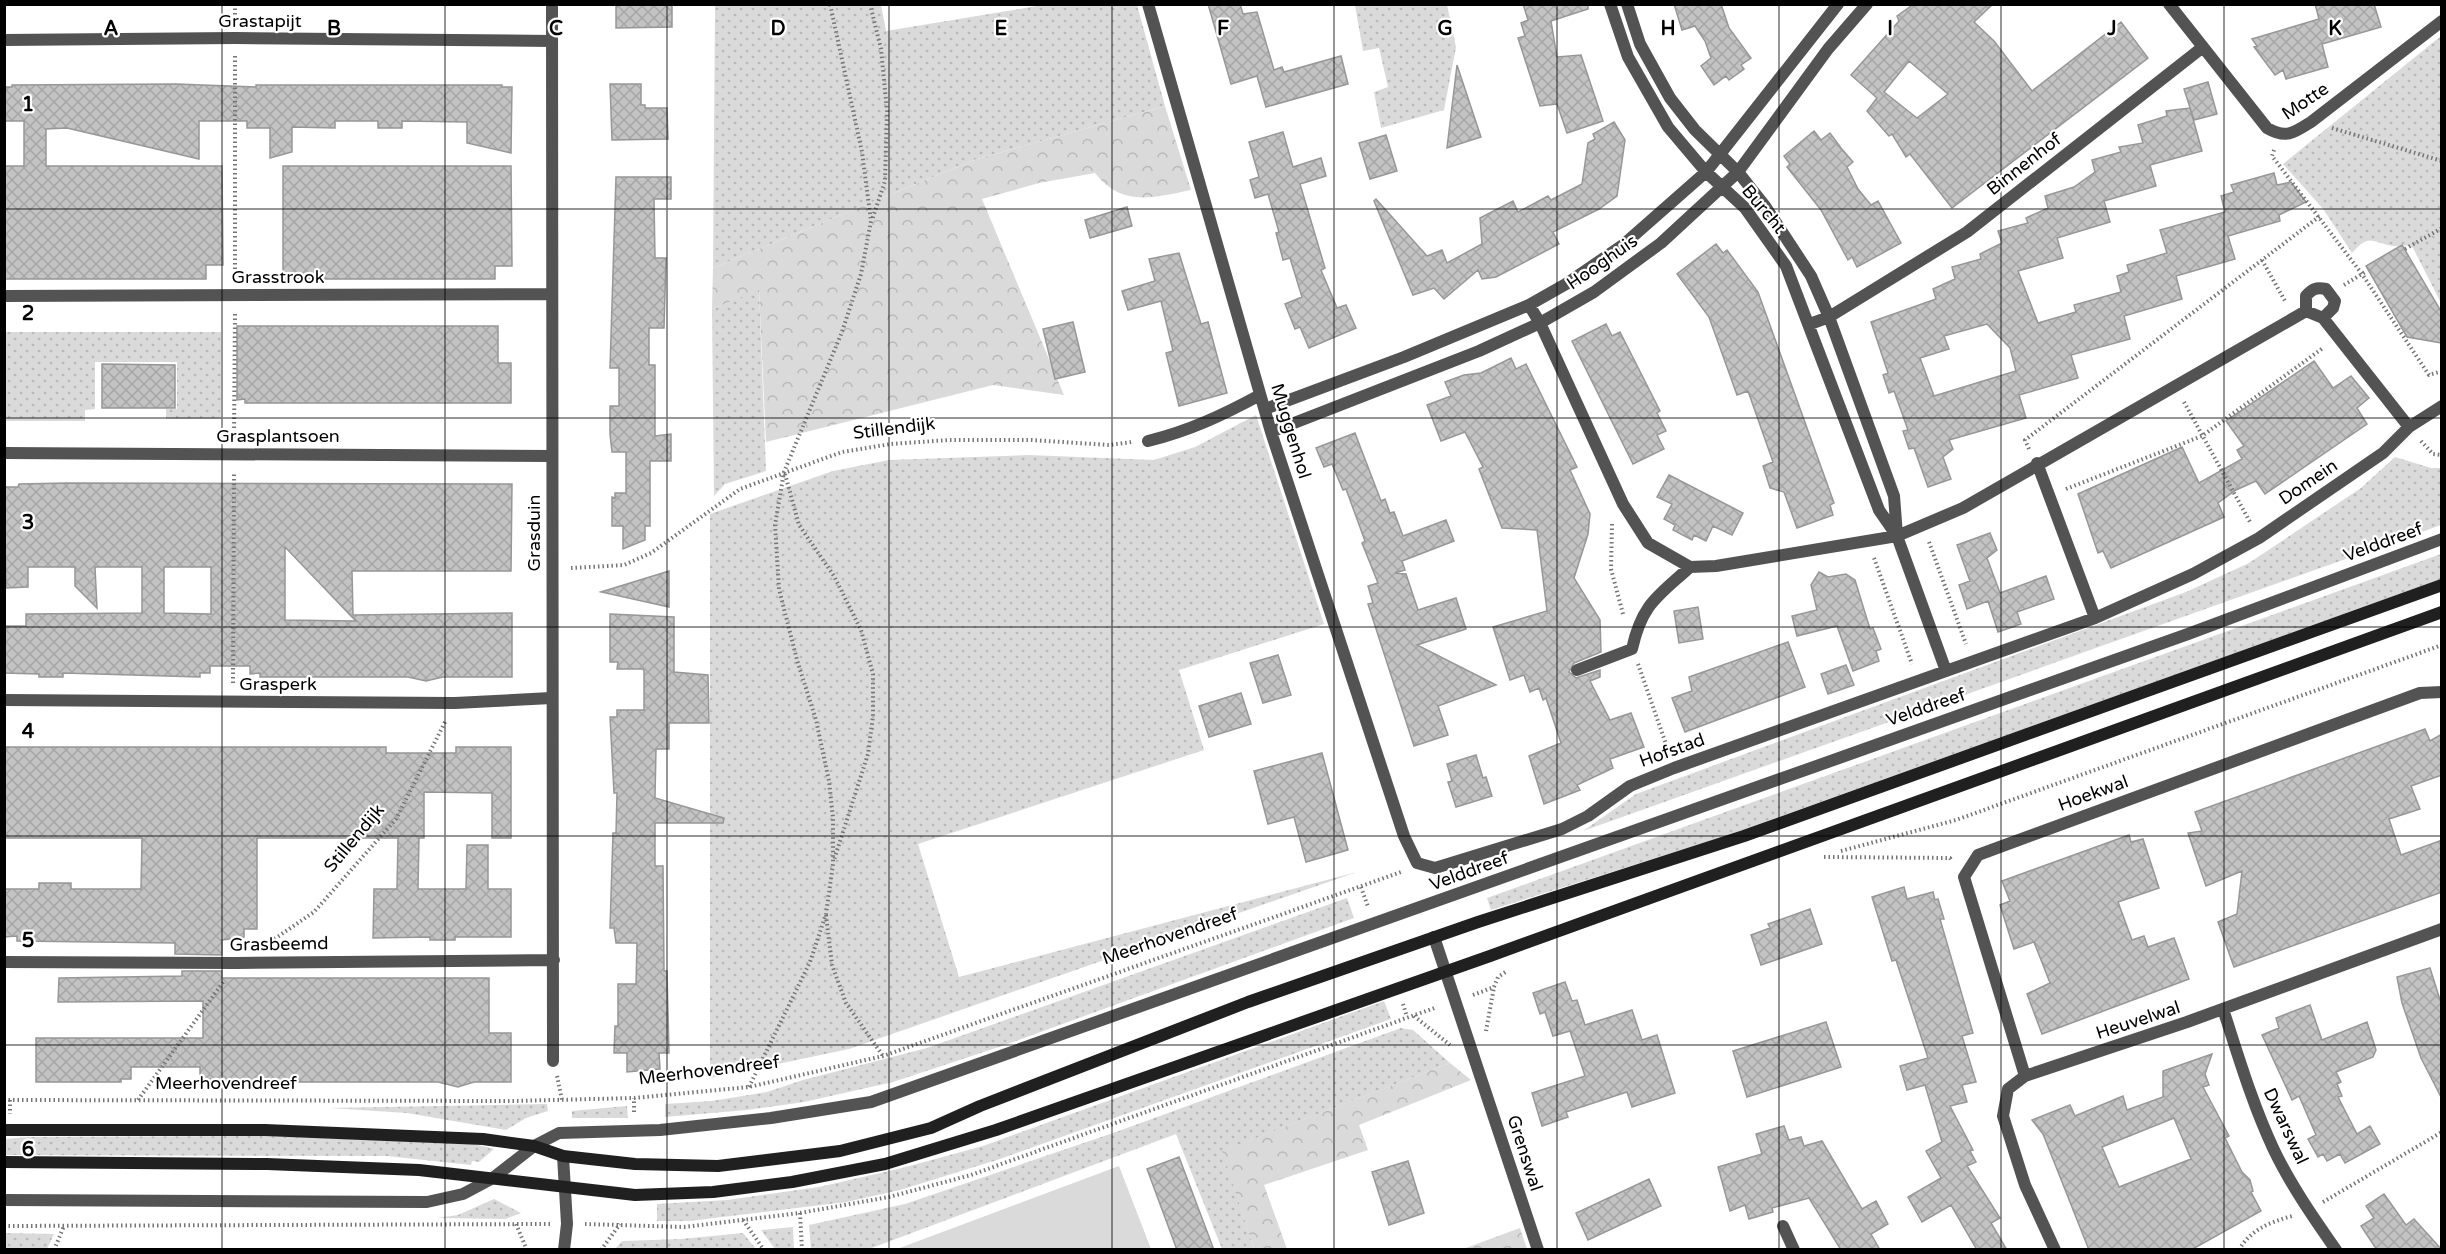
<svg xmlns="http://www.w3.org/2000/svg" width="2446" height="1254" font-family="'Varela Round',sans-serif">
  <style>
    .grass { fill: url(#grass-dots) }
    .forest { fill: url(#forest-crowns) }
    .park { fill: #dadada }
    .building { fill: url(#building-cross-hatch); stroke: #979797; stroke-width: 1.5; fill-rule: evenodd }
    .lines { fill: none; stroke-linecap: round; stroke-linejoin: round }
    .path { stroke: #757575; stroke-width: 4; stroke-dasharray: 1.5 3; stroke-linecap: butt }
    .service { stroke: #535353; stroke-width: 12 }
    .minor { stroke: #535353; stroke-width: 12 }
    .tertiary { stroke: #535353; stroke-width: 12 }
    .secondary { stroke: #202020; stroke-width: 12 }
    .grid { fill: none; stroke: #000; stroke-width: 1.5; stroke-opacity: 0.55 }
    .labels { text-anchor: middle; dominant-baseline: central; stroke-width: 4.5; stroke-linejoin: round; paint-order: stroke }
    .street-label { font-size: 18px; fill: #000; stroke: #fff }
    .grid-label { font-size: 20px; text-anchor: middle; font-weight: bold; fill: #000; stroke: #fff; stroke-width: 4.5; stroke-linejoin: round; paint-order: stroke }
  </style>
  <defs>
    <pattern id="grass-dots" width="8" height="8" patternUnits="userSpaceOnUse" patternTransform="scale(1.5)"><rect width="8" height="8" fill="#dadada"/><path d="M2 2h.1M6 6h.1" fill="none" stroke="#b9b9b9" stroke-width="1.8" stroke-linecap="round"/></pattern>
    <pattern id="forest-crowns" width="20" height="18" patternUnits="userSpaceOnUse" patternTransform="scale(1.5)"><rect width="20" height="18" fill="#dadada"/><path d="M2 6a3 3 0 1 1 6 0M12 15a3 3 0 1 1 6 0" fill="none" stroke="#b9b9b9"/></pattern>
    <pattern id="building-cross-hatch" width="8" height="8" patternUnits="userSpaceOnUse" patternTransform="scale(1.5)"><rect width="8" height="8" fill="#c3c3c3"/><path d="M0 0l8 8M0 8l8-8" fill="none" stroke="#a6a6a6"/></pattern>
  </defs>
  <rect width="100%" height="100%" fill="#fff"/>
  <path class="grass" d="M715,5H881L886,31L1043,5H1137L1165,106L974,160L713,268Z
    M1355,5H1447L1456,47L1444,110L1381,128L1374,92L1388,87L1379,48L1363,51Z
    M2441,36V303L2413,248C2404,243 2401,247 2393,246C2373,243 2370,232 2352,253L2324,210L2283,164Z
    M759,289L766,471L725,484L714,496L712,309Z
    M5,332H221V419H166V409H177V362H95V409L85,410V421H5Z
    M1256,415L1324,624L1179,670L1204,750L918,844L959,977L1357,872L849,1049L710,1078V514L833,471L889,460L1029,455L1154,460L1195,447Z
    M2395,457L2431,468H2441V525L1583,831L1636,794L2186,592L2249,563L2361,488Z
    M2441,554V579L1726,836L1491,910L1487,898Z
    M1347,898L1354,918L1002,1046L893,1082L804,1102L747,1110L665,1117V1104L712,1101L767,1092L803,1080L927,1048Z
    M1384,1001L1391,1019L1000,1159L900,1190L846,1202L689,1221H657V1204L727,1200L819,1187L902,1168L983,1146Z
    M1401,1028L1413,1030L1450,1063L1223,1151L1254,1249H1222L1176,1134L869,1249H811L809,1225L905,1204L1116,1132Z
    M547,1104L548,1111L526,1118L506,1130L407,1113L330,1108Z
    M627,1106L628,1118H572V1111Z
    M270,1136L474,1144L494,1149L479,1162L472,1161L471,1165L387,1156L5,1155V1139L29,1137Z
    M494,1199L521,1213L505,1219L437,1218L458,1215Z
    M793,1227L794,1249H775L761,1230Z
    M5,1233L54,1234L47,1249L5,1250Z
    M743,1233L756,1249H615L622,1241L681,1239Z"/>
  <path class="forest" d="M1165,106L1191,190C1152,198 1122,207 1095,173L1039,183L982,199L1064,395L993,385L766,442L759,290L712,309L713,268L974,160Z
    M1450,1063L1471,1080L1359,1125L1368,1150L1264,1185L1287,1249H1254L1222,1151Z
    M1520,1228L1527,1249H1463Z"/>
  <path class="park" d="M1119,1166L1151,1249H897Z"/>
  <path class="building" d="M616,4L672,5V27L616,28Z
    M1208,4H1240L1243,14L1257,12L1274,70L1282,67L1284,72L1341,56L1348,84L1266,107L1257,76L1231,84Z
    M1523,4H1588V9L1551,21L1557,57L1581,55L1603,121L1567,133L1557,104L1540,106L1518,38L1525,36L1521,23L1528,20Z
    M1674,4H1721L1729,28L1751,58L1741,65L1744,69L1729,80L1726,76L1714,85L1701,66L1711,58L1705,41L1695,26L1682,30Z
    M1914,4H1993L1974,22L1994,41L2032,91L2121,22L2148,58L1952,208L1910,154L1906,157L1892,134L1889,136L1867,111L1877,98L1851,75L1899,21L1897,16ZM1909,61L1948,94L1917,118L1884,92Z
    M2315,4H2374L2381,27L2322,44L2328,67L2286,79L2283,70L2275,75L2254,47L2257,46L2252,39L2319,19Z
    M1457,65L1481,137L1447,148Z
    M2208,82L2217,114L2194,120L2184,89Z
    M176,84L256,87V85H502V87H512L511,153L467,143V122L402,121V128H378V121H335V128L292,127V152L270,158V128H247V121H199V159L67,128L46,129V166H222L223,265H206V279H4V166H24V121H4V87H12V85Z
    M610,84H641V105H645V108H667L668,139L612,140Z
    M2190,108L2202,151L2150,165L2156,186L2104,201L2110,222L2057,238L2063,258L2018,271L2038,323L2076,312L2074,305L2121,292L2117,276L2129,272L2127,265L2167,253L2160,230L2225,212L2221,196L2234,192L2231,185L2274,173L2277,185L2291,182L2306,202L2279,215L2280,221L2228,236L2235,259L2176,276L2182,299L2124,316L2130,339L2071,355L2078,378L2019,395L2026,418L1949,440L1953,449L1943,457L1951,479L1928,487L1914,448L1909,449L1903,431L1908,430L1894,391L1889,393L1883,375L1888,373L1871,322L1936,299L1933,289L1955,279L1952,267L1981,259L1980,254L2002,243L1998,231L2028,223L2026,218L2048,208L2045,196L2074,187L2095,172L2092,160L2121,152L2119,147L2143,143L2138,125L2167,116L2166,111ZM1987,324L2010,348L2016,371L1934,396L1920,358L1949,349L1944,336Z
    M1614,122L1625,140L1617,196L1599,209L1553,232L1559,244L1496,277L1482,279L1478,270L1444,299L1434,288L1413,295L1374,201L1376,199L1427,256L1442,250L1447,263L1482,244L1480,218L1513,201L1518,212L1548,196L1551,200L1582,184L1588,143L1595,139L1593,134Z
    M1814,131L1821,140L1830,133L1841,148L1853,162L1847,167L1858,189L1871,205L1878,201L1901,243L1857,267L1852,257L1848,260L1821,210L1787,167L1790,164L1784,156Z
    M1283,132L1293,167L1321,158L1326,176L1300,184L1325,268L1321,270L1337,308L1346,305L1356,328L1309,348L1300,327L1295,329L1285,304L1302,297L1290,258L1283,260L1276,233L1279,232L1268,194L1255,198L1250,180L1259,177L1249,142Z
    M1386,135L1397,171L1370,179L1359,143Z
    M283,166H511L512,266H495V279H283Z
    M616,177H671V199H654L655,258H666L664,328H649V365H655V436L671,434V461H650V526H645V540L623,549V526H612V497L615,498V493H626V452H612L610,434V406H619V368H610Z
    M1127,207L1132,226L1090,238L1085,220Z
    M1716,244L1723,253L1727,250L1758,292L1834,503L1830,505L1833,515L1797,528L1784,492L1770,488L1763,466L1773,462L1748,391L1737,395L1709,317L1677,274Z
    M2402,245L2442,313V343L2407,337L2366,266Z
    M1179,253L1201,324L1208,322L1227,393L1179,406L1166,353L1173,351L1161,301L1128,310L1122,291L1155,281L1149,259Z
    M1073,322L1085,372L1055,379L1043,329Z
    M1606,324L1612,336L1620,332L1660,411L1657,413L1666,431L1657,435L1664,449L1633,464L1572,341Z
    M237,326H498V363H511V403H245V399L237,400Z
    M1511,358L1516,369L1526,364L1577,467L1570,470L1590,514L1588,534L1574,578L1600,620L1601,652L1574,663L1569,672L1576,678L1600,670V677L1590,681L1610,720L1631,713L1644,747L1610,759L1613,768L1577,785L1580,790L1544,804L1529,756L1561,743L1546,698L1543,700L1539,688L1530,692L1524,675L1510,680L1493,627L1547,611L1537,530L1502,528L1479,469L1483,467L1465,432L1441,441L1427,405L1451,396L1445,382L1464,375L1481,373Z
    M2314,361L2333,388L2351,376L2369,398L2357,408L2367,424L2265,494L2256,481L2236,490L2218,503L2224,517L2111,568L2103,551L2098,553L2078,494L2182,447L2199,483L2242,459L2237,450L2244,446L2226,421Z
    M102,364L175,365V408H102Z
    M1355,433L1381,501L1385,499L1390,513L1394,512L1403,536L1446,520L1454,541L1402,561L1405,570L1395,573L1406,574L1418,610L1456,598L1466,629L1417,645L1496,685L1438,706L1448,735L1414,746L1368,604L1373,603L1368,586L1378,583L1362,543L1365,541L1346,489L1343,490L1332,464L1324,467L1316,448Z
    M1669,475L1743,513L1732,535L1713,526L1706,541L1694,535L1692,540L1673,530L1675,525L1664,519L1672,504L1657,497Z
    M67,483L512,484L511,571H352L353,615L512,613V677H443L426,681L408,677H260V673L250,674V666H210V673H200V677L63,673V677H39V674L4,673V626H26V614L142,613V567H95L97,608L75,586V567H28V587L6,588L4,487H18L19,484ZM285,547L350,615L356,621L285,620ZM164,567H211V614L164,613Z
    M1990,533L1997,550L1987,558L2000,593L2046,576L2054,599L2017,612L2021,624L1998,632L1988,601L1967,609L1959,585L1970,581L1957,545Z
    M669,571V607L601,592Z
    M1819,572L1828,577L1846,574L1855,580L1870,629L1873,628L1881,649L1876,651L1879,661L1853,671L1837,626L1797,636L1792,616L1817,610L1811,585Z
    M1698,607L1703,639L1679,643L1674,611Z
    M610,614L674,617V672L708,675L709,723H669V749H656L655,798L724,818L723,823H655V866H663L664,971H667L669,1053H659L660,1069L627,1072V1053H614L615,1026H618V984H636L637,943H616L614,928H610L613,833H616L617,793H614L610,717H617V710H644V671L643,669H617L618,662H610Z
    M1788,642L1805,687L1685,732L1672,698L1692,691L1689,677Z
    M1278,655L1291,695L1263,703L1250,663Z
    M1846,665L1854,685L1828,694L1821,674Z
    M1241,693L1251,724L1209,737L1199,706Z
    M2425,729L2430,741L2442,734V775L2411,786L2420,809L2389,819L2401,855L2442,840V892L2234,967L2218,922L2237,914L2242,871L2206,886L2188,833L2202,831L2195,812Z
    M4,747H386V753H456V747H511V838H492V793L424,792V838H419L418,889H466L467,845H488V889H511V937H455V940H430V937L373,938L374,889H397L398,838H257V929H244V937L222,940V955L175,954V943L17,941V936L4,937V889H39V883H71V889H141L142,838H4Z
    M1322,753L1348,850L1306,862L1294,817L1268,824L1254,771Z
    M1476,755L1483,778L1486,777L1492,796L1456,807L1448,782L1452,781L1447,764Z
    M2129,835L2131,842L2143,839L2159,888L2118,902L2132,940L2144,936L2148,947L2174,938L2189,979L2042,1034L2027,994L2050,983L2034,942L2014,949L2000,905L2010,901L2002,881Z
    M1904,887L1907,899L1933,892L1935,900L1938,899L1944,919H1940L1973,1033L1962,1036L1976,1082L1962,1085L1967,1102L1950,1106L1973,1150L1970,1151L1976,1162L1967,1166L2000,1218L1991,1223L2007,1250H1977L1951,1205L1922,1222L1908,1197L1941,1178L1926,1151L1942,1142L1925,1085L1907,1090L1900,1066L1928,1058L1896,960L1892,961L1872,897Z
    M1810,909L1822,944L1761,965L1751,935L1770,928L1768,924Z
    M2430,968L2442,1006V1099L2421,1058L2402,1003L2397,977Z
    M182,971H222V978H489V1033H511V1082H474L458,1087L438,1082H295L283,1088L259,1082H210V1079H200V1067H131V1079H121V1082H36V1038H203V1001L58,1002L59,978L182,976Z
    M1565,982L1572,1001L1577,1000L1585,1025L1632,1010L1642,1040L1657,1035L1675,1093L1632,1107L1627,1092L1566,1112L1568,1117L1542,1126L1532,1093L1585,1076L1570,1031L1553,1036L1545,1012L1540,1014L1533,993Z
    M2310,1005L2322,1040L2367,1022L2376,1050L2373,1057L2336,1072L2341,1082L2337,1084L2342,1096L2338,1097L2357,1134L2370,1126L2380,1144L2345,1163L2340,1154L2327,1161L2323,1154L2318,1157L2308,1139L2316,1135L2299,1096L2292,1100L2262,1035L2279,1028L2276,1018Z
    M1826,1022L1841,1067L1747,1097L1733,1051Z
    M2212,1054L2205,1074L2209,1085L2203,1087L2229,1136L2225,1138L2242,1172L2250,1180L2253,1191L2251,1192L2261,1211L2191,1250H2089L2043,1134L2032,1120L2070,1105L2075,1116L2123,1096L2127,1110L2163,1097V1071ZM2174,1118L2191,1159L2119,1187L2102,1147Z
    M1784,1126L1789,1140L1801,1137L1804,1146L1822,1141L1862,1209L1876,1201L1888,1224L1871,1234L1880,1250H1841L1809,1198L1772,1208L1773,1212L1749,1219L1745,1205L1730,1211L1718,1167L1762,1154L1756,1134Z
    M1179,1157L1214,1250H1177L1147,1169Z
    M1408,1161L1424,1213L1389,1225L1372,1172Z
    M1649,1179L1661,1206L1588,1240L1576,1213Z
    M2384,1194L2406,1225L2414,1219L2442,1250H2377L2361,1226L2374,1218L2366,1206Z"/>
  <g class="lines">
    <path class="path" d="M235,4V20
      M870,4L881,49L887,111L885,181L872,220
      M2332,128L2442,161
      M2274,150L2272,156L2362,274L2429,375L2442,371
      M2405,249L2442,228
      M2262,260L2285,301
      M235,278V55
      M2344,285L2367,271
      M2184,402L2250,522
      M234,437L235,313
      M2421,441L2433,454L2442,455
      M2029,449L2025,440L2320,216
      M785,474L799,525L834,576L861,630L873,674V716L868,754L834,860
      M2066,489L2202,436L2323,348
      M1612,524L1611,569L1623,614
      M1929,542L1966,644
      M1874,558L1912,664
      M571,568L624,565L651,553L740,489L842,452L891,444L949,440H1031L1109,445L1132,442
      M1638,664L1668,750
      M233,683L234,472
      M1841,851L1956,820L2442,645
      M1824,857L1950,858L1952,861
      M1361,887L1368,907
      M826,915L832,965L846,1003L883,1056
      M267,944L314,912L396,819L446,720
      M1473,995L1494,987L1498,977L1507,971
      M1403,1004L1407,1017
      M1414,1016L1450,1045
      M1486,1031L1494,987
      M557,1076L562,1100
      M749,1087L810,962L826,914L833,864V818L829,781L816,720L797,660L779,589L775,525L784,472L842,332L861,274L871,221L862,152L830,4
      M4,1100L513,1101L634,1098L749,1087L883,1056L1401,872
      M10,1100V1114
      M138,1100L224,981
      M634,1112V1098
      M2323,1202L2442,1132
      M800,1213L802,1250
      M743,1220L764,1250
      M516,1224L527,1250
      M585,1224L684,1227L800,1213L889,1197L971,1175L1437,1007
      M4,1226L551,1224
      M54,1250L64,1226
      M601,1250L620,1224
      M2239,1250C2250,1230 2270,1222 2292,1216"/>
    <path class="service" d="M4,1200L427,1202L463,1194L493,1178L534,1146L559,1133L660,1130L771,1118L871,1102L2188,634L2442,539"/>
    <path class="minor" d="M552,4L553,1061
      M1148,4L1271,432L1404,836L1417,863L1435,868L1562,829L1588,816L1630,786L1674,768L2095,618L2193,574L2259,538L2383,453L2409,427L2442,406
      M1610,4L1628,57L1668,127L1706,172L1745,208L1786,266L1879,510L1897,536L1946,671
      M1627,4L1640,44L1670,98L1695,130L1738,172L1765,206L1811,276L1829,317L1894,496L1897,535
      M4,40L235,38L552,41
      M2203,47L2267,128C2286,139 2294,133 2311,122L2442,21
      M4,296L552,294
      M1529,305L1540,323L1623,504L1648,543L1690,567L1716,566L1897,536L1963,508L2306,311L2323,318L2409,427
      M2306,311V296C2312,289 2316,287 2326,289L2335,301L2333,308L2323,318
      M1810,324L1829,317L1967,232L2203,47L2169,4
      M1265,409L1404,357L1529,305L1566,284L1623,245L1706,172L1838,4
      M1271,432L1479,351L1540,323L1594,292L1661,243L1738,172L1828,49L1867,4
      M1148,441C1189,431 1223,415 1260,395
      M4,453L551,456
      M2037,463L2095,618
      M1577,670L1632,649C1642,604 1657,597 1690,567
      M4,700L455,703L551,698
      M1434,937L1538,1250
      M4,962L236,963L554,960
      M2223,1009C2238,1055 2252,1103 2273,1148C2290,1184 2313,1217 2336,1250
      M2025,1076L1964,877L1978,855L2420,693L2442,692
      M1783,1226L1794,1250
      M2055,1250L2025,1185L2003,1116L2008,1089L2025,1076L2187,1022L2442,929"/>
    <path class="tertiary" d="M563,1156L567,1224L564,1250"/>
    <path class="secondary" d="M4,1130H265L483,1139L534,1146L563,1156L635,1164L718,1166L840,1151L931,1128L980,1106L1248,1002L1478,922L1744,836L2442,585
      M4,1162L267,1164L419,1170L635,1195L713,1192L792,1182L885,1164L996,1130L1490,956L2442,612"/>
  </g>
  <path class="grid" d="M222,4V1250M445,4V1250M667,4V1250M889,4V1250M1112,4V1250M1334,4V1250M1557,4V1250M1779,4V1250M2001,4V1250M2224,4V1250M4,209H2442M4,418H2442M4,627H2442M4,836H2442M4,1045H2442"/>
  <g class="labels">
    <g class="street-label">
      <text x="260" y="21">Grastapijt</text>
      <text transform="translate(2305 101) rotate(-34)">Motte</text>
      <text transform="translate(2024 164) rotate(-38)">Binnenhof</text>
      <text transform="translate(1764 209) rotate(50)">Burcht</text>
      <text transform="translate(1602 262) rotate(-35)">Hooghuis</text>
      <text x="278" y="277">Grasstrook</text>
      <text transform="translate(894 428) rotate(-7)">Stillendijk</text>
      <text transform="translate(1291 431) rotate(73)">Muggenhol</text>
      <text x="278" y="436">Grasplantsoen</text>
      <text transform="translate(2308 482) rotate(-34)">Domein</text>
      <text transform="translate(534 533) rotate(-90)">Grasduin</text>
      <text transform="translate(2383 542) rotate(-20)">Velddreef</text>
      <text x="278" y="684">Grasperk</text>
      <text transform="translate(1926 707) rotate(-19)">Velddreef</text>
      <text transform="translate(1672 750) rotate(-20)">Hofstad</text>
      <text transform="translate(2093 793) rotate(-20)">Hoekwal</text>
      <text transform="translate(354 838) rotate(-50)">Stillendijk</text>
      <text transform="translate(1469 871) rotate(-20)">Velddreef</text>
      <text transform="translate(1170 936) rotate(-19)">Meerhovendreef</text>
      <text transform="translate(279 944) rotate(-1)">Grasbeemd</text>
      <text transform="translate(2138 1020) rotate(-18)">Heuvelwal</text>
      <text transform="translate(709 1070) rotate(-7)">Meerhovendreef</text>
      <text x="226" y="1083">Meerhovendreef</text>
      <text transform="translate(2286 1126) rotate(65)">Dwarswal</text>
      <text transform="translate(1525 1153) rotate(72)">Grenswal</text>
    </g>
  </g>
  <g class="grid-label">
    <text x="111" y="35">A</text>
    <text x="334" y="35">B</text>
    <text x="556" y="35">C</text>
    <text x="778" y="35">D</text>
    <text x="1001" y="35">E</text>
    <text x="1223" y="35">F</text>
    <text x="1445" y="35">G</text>
    <text x="1668" y="35">H</text>
    <text x="1890" y="35">I</text>
    <text x="2112" y="35">J</text>
    <text x="2335" y="35">K</text>
    <text x="28" y="111">1</text>
    <text x="28" y="320">2</text>
    <text x="28" y="529">3</text>
    <text x="28" y="738">4</text>
    <text x="28" y="947">5</text>
    <text x="28" y="1156">6</text>
  </g>
  <rect width="2446" height="1254" fill="none" stroke="#000000" stroke-width="12"/>
</svg>
